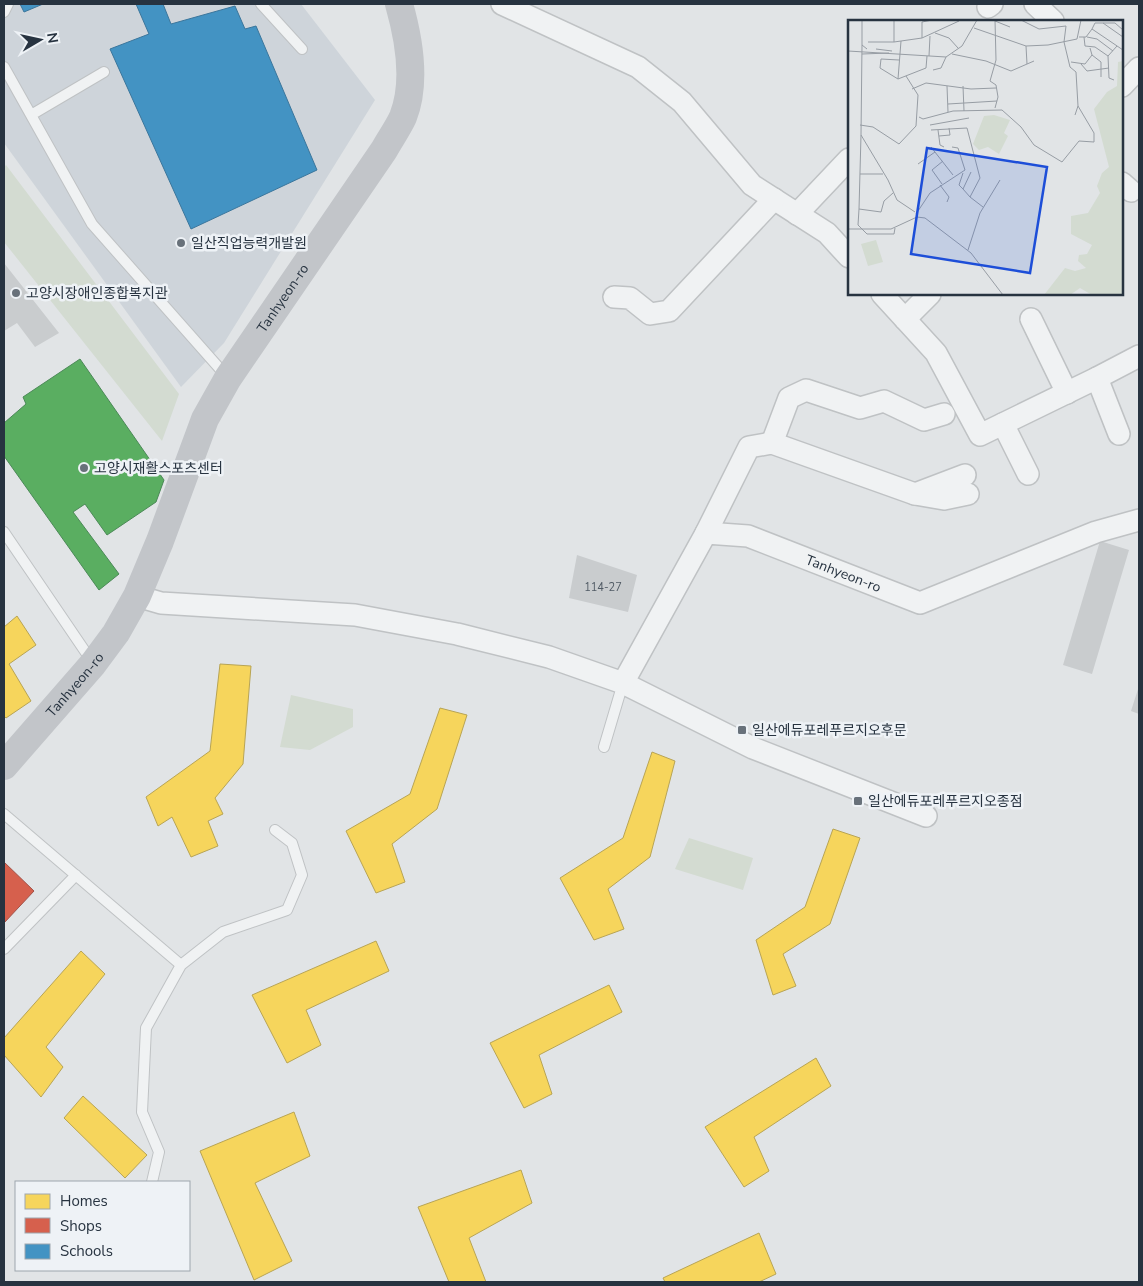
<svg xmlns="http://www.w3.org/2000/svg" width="1143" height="1286" font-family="'Nunito Sans','Noto Sans KR',sans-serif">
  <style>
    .built { fill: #ced4da }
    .green { fill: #d3dbd1 }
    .homes { fill: #f6d55c; stroke: #b8a454 }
    .shops { fill: #d6604d; stroke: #a25249 }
    .schools { fill: #4393c3; stroke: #3b769c }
    .public { fill: #5aae61; stroke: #4b8957 }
    .building { fill: #c9ccce }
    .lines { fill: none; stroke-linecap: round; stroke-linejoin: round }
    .lane-casing { stroke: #bfc2c4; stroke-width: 12 }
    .street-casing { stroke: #bfc2c4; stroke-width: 24 }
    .lane { stroke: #f0f2f3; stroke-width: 10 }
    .street { stroke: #f0f2f3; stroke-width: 21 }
    .secondary { stroke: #c2c5c9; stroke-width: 28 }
    .poi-dot { fill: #68717a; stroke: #eef2f6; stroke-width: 2 }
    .labels { text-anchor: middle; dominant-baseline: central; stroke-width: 5; stroke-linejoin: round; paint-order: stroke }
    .number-label { font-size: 11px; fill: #505a64 }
    .poi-label { font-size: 14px; fill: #273340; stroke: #eef2f6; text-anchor: start }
    .street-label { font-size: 14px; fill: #273340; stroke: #eef2f6 }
    .inset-road { fill: none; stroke: #979da4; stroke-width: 1 }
    .view { fill: #1d4ed8; fill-opacity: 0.15; stroke: #1d4ed8; stroke-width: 2.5 }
    .inset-edge { fill: none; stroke: #273340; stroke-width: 2.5 }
  </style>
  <rect width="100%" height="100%" fill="#e1e4e6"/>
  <path class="built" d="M4,4H301L375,100L224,343L181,387L4,143Z"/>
  <path class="green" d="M6,165L179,394L162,441L4,242V167Z
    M291,695L353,709V727L310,750L280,747Z
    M689,838L753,858L743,890L675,869Z"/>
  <path class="homes" d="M17,616L36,645L9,664L31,701L6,718L4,716V627Z
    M220,664L251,666L243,764L215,798L223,814L208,821L218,846L191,857L172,817L158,826L146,797L210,751Z
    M440,708L467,715L437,809L392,844L405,882L376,893L346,831L410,794Z
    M652,752L675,761L650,857L608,889L624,929L594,940L560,878L623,838Z
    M833,829L860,838L830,924L783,954L796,986L773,995L756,940L805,907Z
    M376,941L389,971L306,1010L321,1045L287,1063L252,995Z
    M81,951L105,974L46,1047L63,1067L41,1097L4,1055V1038Z
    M609,985L622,1012L539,1055L552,1094L524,1108L490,1043Z
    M816,1058L831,1086L754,1137L769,1171L744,1187L705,1127Z
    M83,1096L147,1155L125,1178L64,1118Z
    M294,1112L310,1156L255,1183L292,1261L254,1280L200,1151Z
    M521,1170L532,1203L469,1238L486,1282H449L418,1207Z
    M759,1233L776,1274L759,1282H665L663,1278Z"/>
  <path class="shops" d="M4,862L34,891L4,923Z"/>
  <path class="schools" d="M20,4H43L24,12Z
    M136,4H163L171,24L235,6L245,29L256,26L317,170L191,229L110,49L149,34Z"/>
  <path class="public" d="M80,359L164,480L156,502L107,535L85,504L73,512L119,574L99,590L4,456V423L26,404L23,397Z"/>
  <path class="building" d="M4,263L59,333L35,347L17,323L4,331Z
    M1100,541L1129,550L1092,674L1063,665Z
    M577,555L637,575L628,612L569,598Z
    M1139,686V714L1131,711Z"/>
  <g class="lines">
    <g class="lane-casing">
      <path id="lane" d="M261,4L302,49
        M4,12L8,4
        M4,67L92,224L228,378
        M31,115L104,72
        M4,532L93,663
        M604,747L623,683
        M4,814L181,965
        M4,949L76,875
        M152,1182L159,1152L142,1112L146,1028L181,965L223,932L287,910L302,875L292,843L275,830"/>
    </g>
    <g class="street-casing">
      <g id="street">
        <path d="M502,4L638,67L682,102L752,185L827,233L849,257"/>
        <path d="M1035,4L1053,21"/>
        <path d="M988,7L992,4"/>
        <path d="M1122,86L1139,68"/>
        <path d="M1122,183L1131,191"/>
        <path d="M797,214L849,159"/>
        <path d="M882,294L936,353L980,435L1097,378L1139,356"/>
        <path d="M614,297L630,298L650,314L669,311L774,199"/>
        <path d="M905,319L930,294"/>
        <path d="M1031,319L1067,393"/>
        <path d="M1097,378L1119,434"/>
        <path d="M1003,424L1028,474"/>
        <path d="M772,443L789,398L806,390L860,408L884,401L924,420L944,414"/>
        <path d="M915,494L965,475"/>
        <path d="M706,533L749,447L772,443L915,494L944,499L968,494"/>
        <path d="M137,596L161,603L355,615L457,634L549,657L623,683L753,748L926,816"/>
        <path id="s1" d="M623,683L706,533L748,536L920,603L1096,532L1139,520"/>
      </g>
    </g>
    <use href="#lane" class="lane"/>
    <use href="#street" class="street"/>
    <path class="secondary" id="s2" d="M4,766L93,664L116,633L137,596L160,541L205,419L228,378L384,150C390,139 398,128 403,117C417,82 409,39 399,4"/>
  </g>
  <g class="poi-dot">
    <circle cx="181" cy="243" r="5"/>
    <circle cx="16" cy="293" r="5"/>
    <circle cx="84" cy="468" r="5"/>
    <rect x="737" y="725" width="10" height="10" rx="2.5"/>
    <rect x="853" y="796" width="10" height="10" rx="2.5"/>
  </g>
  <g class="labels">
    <g class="number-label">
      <text x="603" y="587">114-27</text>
    </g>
    <g class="poi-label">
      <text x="191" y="243">일산직업능력개발원</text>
      <text x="26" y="293">고양시장애인종합복지관</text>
      <text x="94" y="468">고양시재활스포츠센터</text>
      <text x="752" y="730">일산에듀포레푸르지오후문</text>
      <text x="868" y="801">일산에듀포레푸르지오종점</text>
    </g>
    <g class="street-label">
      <text stroke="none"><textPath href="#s2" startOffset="550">Tanhyeon-ro</textPath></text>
      <text stroke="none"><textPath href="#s1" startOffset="316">Tanhyeon-ro</textPath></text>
      <text stroke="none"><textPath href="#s2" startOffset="108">Tanhyeon-ro</textPath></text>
    </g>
  </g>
  <g transform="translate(848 20)">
    <rect width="275" height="275" fill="#e1e4e6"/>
    <path d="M275,41V275H244L232,268L222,275H196L217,248L227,251L238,248L230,241L231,235L239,234L244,225L223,214V196L240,193L252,173L249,166L254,153L261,147L246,89L259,72L269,66L270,42ZM146,95L162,100L156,113L160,116L151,134L140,127L131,130L125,124L136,96ZM28,220L35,242L20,246L13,224Z" fill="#d3dbd1"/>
    <path class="inset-road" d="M46,0V22L53,21L50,59L78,48L79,36M84,0L74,2V18L111,1M173,0L191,9L218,6L216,22L222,47L228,52L230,86L227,95M147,1L162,7M255,3L275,17M126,8L178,26L200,25L229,19L233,0M244,9L247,3H267L275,10M87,13L101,18L110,28M231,17H238L244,9L275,30M236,17L237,26L247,27L260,36M239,17L249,19L265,31M53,21L74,18M20,22H46M14,25V0M178,26L179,44M242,28L244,35L253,42V57M19,29L14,25L13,115L40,160L49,180L67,192M28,29L44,31M0,31L98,37L114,26L129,0M14,34L41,33M104,34L138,41L163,51L186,41M81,36L82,16M223,42L237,44L244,35M233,44L239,51L261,48M85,50L93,48L98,37M50,59L32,48L33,39L51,40M266,60L261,58L260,36L269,26M99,66L100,92M115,66L116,91M64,69L78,63L123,69L148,68M100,84L149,81M147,88L150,77L148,65L142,61L148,40L147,0M71,97L75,99L105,91L154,90L173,107L186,125L214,142L231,121L246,122V113L230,86M12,105L25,107L51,124L68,106L70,75L58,56M82,105L121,98M83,110L119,108L132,158L122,177L135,187M90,110L92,125L96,127M91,116L102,115L101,108M83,127L105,155M70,144L87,132M115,153L111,165L115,169M12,154H35M94,164L84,150L95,141M92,165L101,177L99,182M45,173L36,181L33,192L11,189L10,205L19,214H46L47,208M122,177L115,169L123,152M11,189L13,115M68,194L82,173L117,150L110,128L104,127M0,205V239M0,209H43L69,197L77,198L123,233L155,275M120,230L132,193L152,160M0,240V273"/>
    <path class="view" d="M79,128L199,147L182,253L63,234Z"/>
    <rect width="275" height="275" class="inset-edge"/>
  </g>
  <rect width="1143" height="1286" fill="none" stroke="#273340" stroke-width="10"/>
  <rect x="15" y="1181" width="175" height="90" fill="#eef2f6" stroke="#9ea6ad"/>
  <rect x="25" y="1194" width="25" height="15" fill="#f6d55c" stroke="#9ea6ad"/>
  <text x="60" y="1206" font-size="15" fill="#273340">Homes</text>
  <rect x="25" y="1218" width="25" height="15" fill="#d6604d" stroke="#9ea6ad"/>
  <text x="60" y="1231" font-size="15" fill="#273340">Shops</text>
  <rect x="25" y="1244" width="25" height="15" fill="#4393c3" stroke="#9ea6ad"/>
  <text x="60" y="1256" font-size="15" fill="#273340">Schools</text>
  <g transform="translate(40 40) rotate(81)" stroke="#eef2f6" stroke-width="4" paint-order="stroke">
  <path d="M0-4L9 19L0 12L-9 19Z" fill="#273340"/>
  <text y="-8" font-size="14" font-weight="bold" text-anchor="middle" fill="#273340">N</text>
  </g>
</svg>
